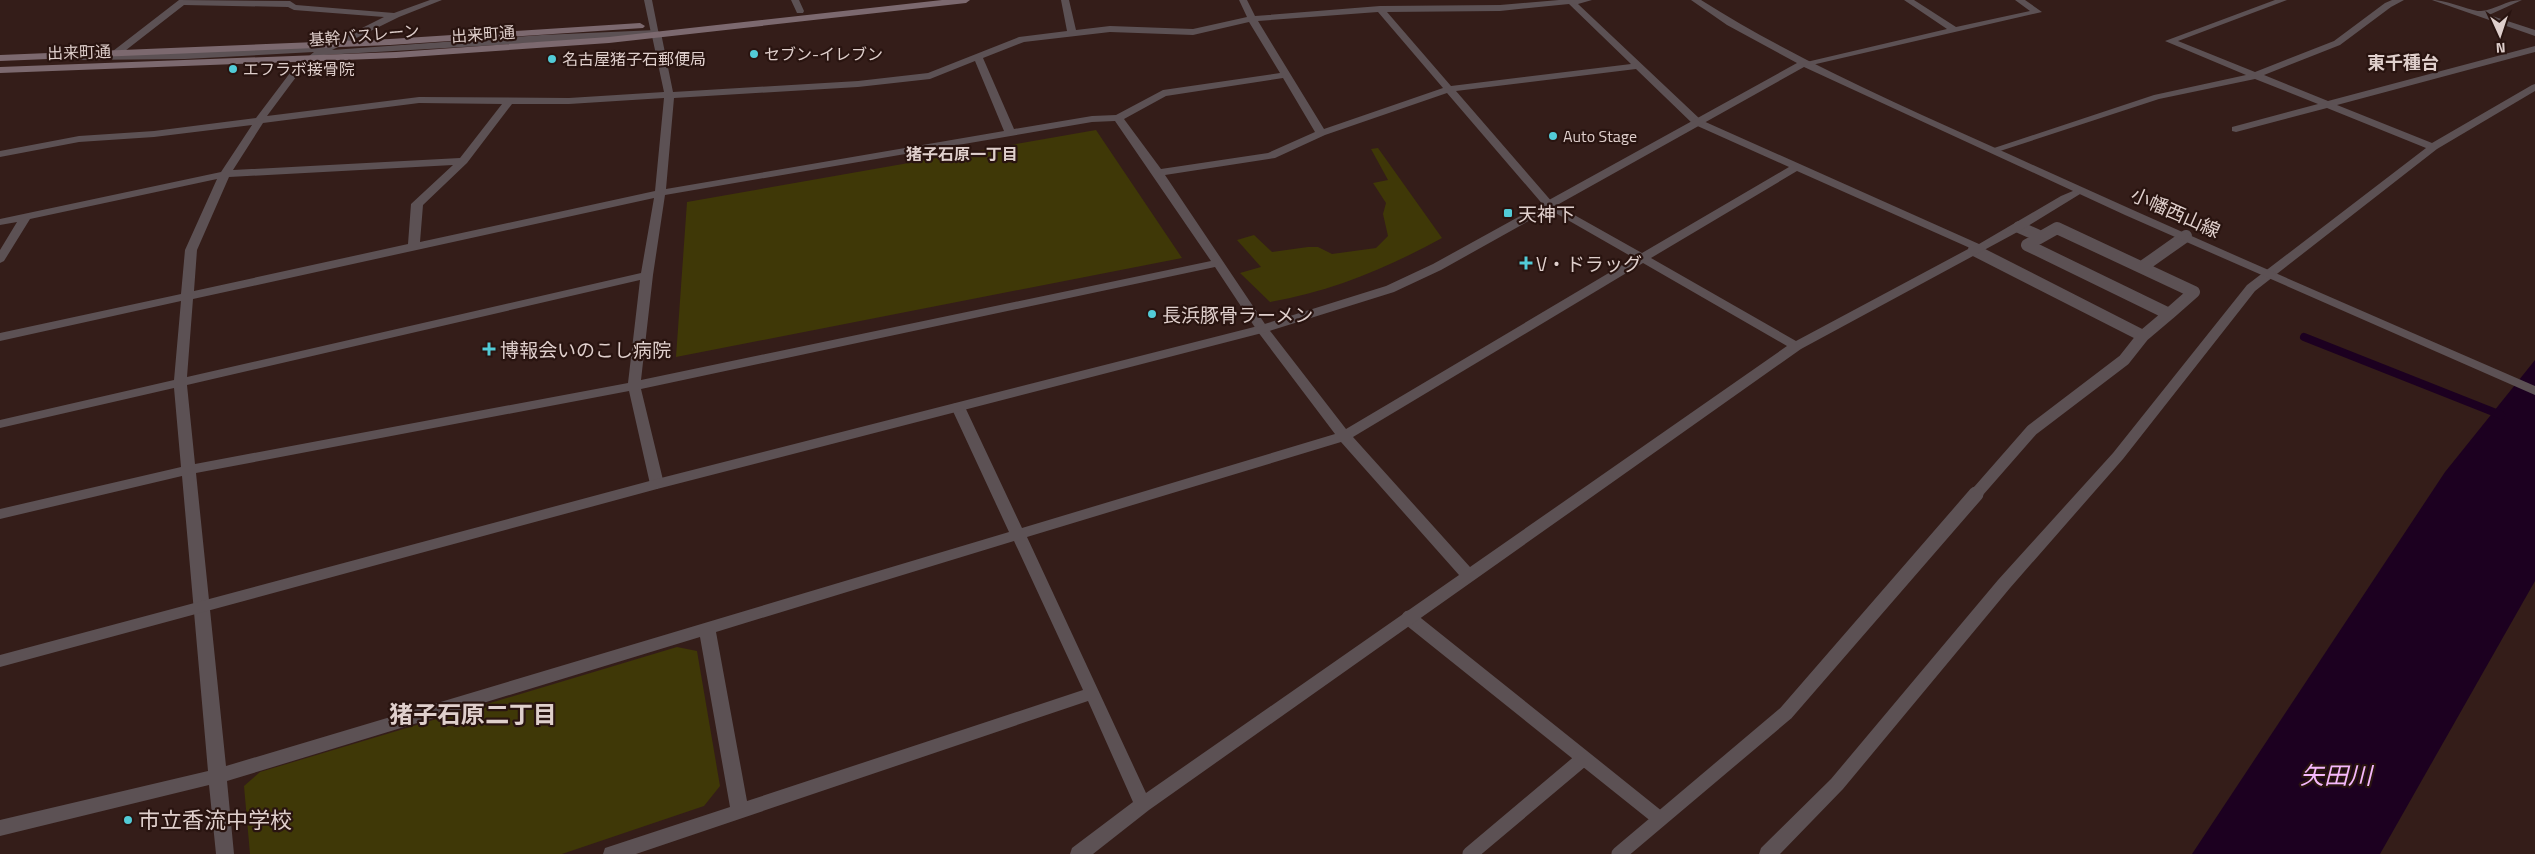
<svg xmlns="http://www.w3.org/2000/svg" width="2535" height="854" font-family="'Titillium Web','Noto Sans JP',sans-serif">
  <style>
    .green { fill: #3f3807 }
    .water { fill: #1c0020 }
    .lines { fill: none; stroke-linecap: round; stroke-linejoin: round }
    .stream { stroke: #1c0020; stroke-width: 8 }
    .service-far1 { stroke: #5c5154; stroke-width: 12 }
    .service { stroke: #5c5154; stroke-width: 15 }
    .minor { fill: #5c5154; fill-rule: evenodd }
    .tertiary { fill: #5c5154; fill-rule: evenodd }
    .secondary { fill: #7c696f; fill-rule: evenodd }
    .poi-dot { fill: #52cbd7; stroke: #291410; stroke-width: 2 }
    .labels { text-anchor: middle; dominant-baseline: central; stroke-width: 4.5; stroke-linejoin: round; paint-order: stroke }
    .far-street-label { font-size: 16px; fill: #dfcfcc; stroke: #291410 }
    .far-poi-label { font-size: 16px; fill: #dfcfcc; stroke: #291410; text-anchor: start }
    .far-neighbourhood-label { font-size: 16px; font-weight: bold; fill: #dfcfcc; stroke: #291410 }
    .far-quarter-label { font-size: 18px; font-weight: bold; fill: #dfcfcc; stroke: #291410 }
    .street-label { font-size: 19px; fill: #dfcfcc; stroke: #291410 }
    .poi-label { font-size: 19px; fill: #dfcfcc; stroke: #291410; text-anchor: start }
    .near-poi-label { font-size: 22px; fill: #dfcfcc; stroke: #291410; text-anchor: start }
    .near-neighbourhood-label { font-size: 24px; font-weight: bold; fill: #dfcfcc; stroke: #291410 }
    .near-water-label { font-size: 24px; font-style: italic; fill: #f5b8fb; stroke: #291410 }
  </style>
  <rect width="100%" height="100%" fill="#341d19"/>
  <path class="green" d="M1096,130L1182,258L676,357L687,202Z
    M1378,148L1442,238C1387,268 1333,291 1270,302L1240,273L1261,267L1237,240L1254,235L1272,252L1308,247H1318L1332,254L1376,248L1388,236L1383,214L1386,203L1373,183L1388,180L1371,149Z
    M677,647L697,651L720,786L704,806L562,854H250L244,786L260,772Z"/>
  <path class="water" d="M2535,360V581L2380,854H2192L2445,472Z"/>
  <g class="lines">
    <path class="stream" d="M2304,337L2501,415"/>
    <path class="service-far1" d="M2019,227L2039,236
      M2057,228L2194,292L2169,314L2027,245Z
      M1974,250L2143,336
      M2142,267L2186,236
      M1975,495L2032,430L2124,360L2143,336L2169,314"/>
    <path class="service" d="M1409,618L1660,819
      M1470,854L1584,758
      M1619,854L1786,713L1976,494"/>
    <path class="minor" d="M179,0L290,1L296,5L394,13L430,0H442L399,17L332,50L542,35L656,30L661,33L673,92L858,81L928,73L1019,37L1067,31L1061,0H1069L1076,30L1110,26L1193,29L1247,17L1239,0H1247L1255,16L1380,6L1500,5L1559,0H1592L1578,4L1701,120L1979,244L2061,196L2080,188L2085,191L2023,229L1801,349L1149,810L1093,854H1070L1072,848L1133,802L1088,701L636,854H603L605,848L730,807L700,637L227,781L234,854H216L209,785L0,836V820L208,771L182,476L0,519V509L181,467L174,388L0,428V420L174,380L181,301L0,341V333L181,294L185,250L217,179L30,219L4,261L0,263V250L17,222L0,225V219L221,172L252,125L154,137L79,142L0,157V151L79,136L154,131L256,118L293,69L314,52L185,59L79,60L74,57L79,54H112L113,51ZM1569,4L1631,64L1451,86L1387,12L1500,11ZM184,5L288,7L294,10L384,17L324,47L121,54ZM1378,12L1443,88L1324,129L1258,21ZM1249,22L1280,73L1163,90L1116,115L1092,116L1014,129L983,58L1024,42L1110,32L1193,35ZM652,36L664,92L569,98L419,97L267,116L299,73L324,55ZM975,61L1004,131L666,189L674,98L858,87L930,79ZM1636,69L1693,124L1789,167L1642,253L1553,203L1456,91ZM1283,78L1315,132L1268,153L1161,169L1124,119L1166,96ZM1447,93L1545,207L1634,258L1346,429L1267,327L1165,175L1275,158L1325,135ZM664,98L655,191L420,242L423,205L467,163L512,104H569ZM419,103L502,104L460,158L233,170L263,123ZM1115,121L1211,261L641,380L653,275L665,195L1092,122ZM453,165L411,204L408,244L194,291L197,250L229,177ZM1797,171L1970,248L1796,341L1651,258ZM654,198L641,273L187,377L193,299ZM1643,263L1787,346L1470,567L1353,437ZM1215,267L1258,332L1335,434L1022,528L965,407L958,403L953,404L951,407L1009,532L226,766L196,473L629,391L650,484L657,489L664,484L641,389ZM640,280L628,383L195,464L187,385ZM1341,442L1459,575L1146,793L1027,537ZM1014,541L1083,690L747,801L716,632Z
      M791,0H799L804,11L803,13H797Z
      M1904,0H1914L1956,27L2030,11L2015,0H2025L2042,12L1803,67L1798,64L1947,29Z
      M2275,0H2287L2178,41L2255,72L2334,41L2385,3L2392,0H2404L2391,7L2340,45L2264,75L2328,101L2535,46V52L2337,105L2432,143L2532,85L2535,84V91L2437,149L2255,291L2123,459L2010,588L1843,789L1780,854H1759L1761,848L1831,779L1998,580L2113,453L2247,285L2426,148L2327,108L2236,132L2232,131V127L2318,104L2255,79L2159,99L1997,152H1989L1988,150L2154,95L2246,75L2165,41Z
      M2432,0C2448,0 2472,12 2481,11C2496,10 2505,0 2522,0L2489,15L2535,30V36Z"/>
    <path class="tertiary" d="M644,0H652L659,35L651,33Z
      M1691,0H1701C1799,62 1905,107 2011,155C2184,234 2360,310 2535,386V395L2125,215L1804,67L1441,270L1394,292L1266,332L657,489L0,667V655L657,479L1258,326L1386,286L1433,264L1797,63L1727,25Z"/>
    <path class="secondary" d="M942,0H970L966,3L609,43L396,58L0,73V67L396,52L609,37Z
      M640,23L645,26L643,28L390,45L0,61V55L390,39Z"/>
  </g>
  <g class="poi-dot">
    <circle cx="754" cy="54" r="5"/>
    <circle cx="552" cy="59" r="5"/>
    <circle cx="233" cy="69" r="5"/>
    <circle cx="1553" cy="136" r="5"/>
    <rect x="1503" y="208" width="10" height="10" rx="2.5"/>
    <path d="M1523.5 255.5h5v5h5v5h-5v5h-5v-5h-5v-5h5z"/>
    <circle cx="1152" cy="314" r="5"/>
    <path d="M486.5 341.5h5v5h5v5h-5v5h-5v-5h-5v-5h5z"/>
    <circle cx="128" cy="820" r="5"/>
  </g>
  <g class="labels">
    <g class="far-street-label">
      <text transform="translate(483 34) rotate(-4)">出来町通</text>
      <text transform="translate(364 35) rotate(-5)">基幹バスレーン</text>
      <text transform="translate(79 52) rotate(-2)">出来町通</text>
    </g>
    <g class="far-poi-label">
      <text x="764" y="54">セブン-イレブン</text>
      <text x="562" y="59">名古屋猪子石郵便局</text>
      <text x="243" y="69">エフラボ接骨院</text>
      <text x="1563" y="136">Auto Stage</text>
    </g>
    <g class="far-neighbourhood-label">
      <text x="962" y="154">猪子石原一丁目</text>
    </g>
    <g class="far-quarter-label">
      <text x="2403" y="62">東千種台</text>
    </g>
    <g class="street-label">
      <text transform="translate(2176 212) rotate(24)">小幡西山線</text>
    </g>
    <g class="poi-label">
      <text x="1518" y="213">天神下</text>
      <text x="1536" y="263">V・ドラッグ</text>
      <text x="1162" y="314">長浜豚骨ラーメン</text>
      <text x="500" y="349">博報会いのこし病院</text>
    </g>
    <g class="near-poi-label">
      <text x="138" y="820">市立香流中学校</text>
    </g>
    <g class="near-neighbourhood-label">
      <text x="473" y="714">猪子石原二丁目</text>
    </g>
    <g class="near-water-label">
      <text x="2336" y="775">矢田川</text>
    </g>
  </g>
  <g transform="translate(2500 35) rotate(177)" stroke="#291410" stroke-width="4" paint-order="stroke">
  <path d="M0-4L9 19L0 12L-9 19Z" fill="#dfcfcc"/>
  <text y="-8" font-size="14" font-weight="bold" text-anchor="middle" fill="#dfcfcc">N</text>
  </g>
</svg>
